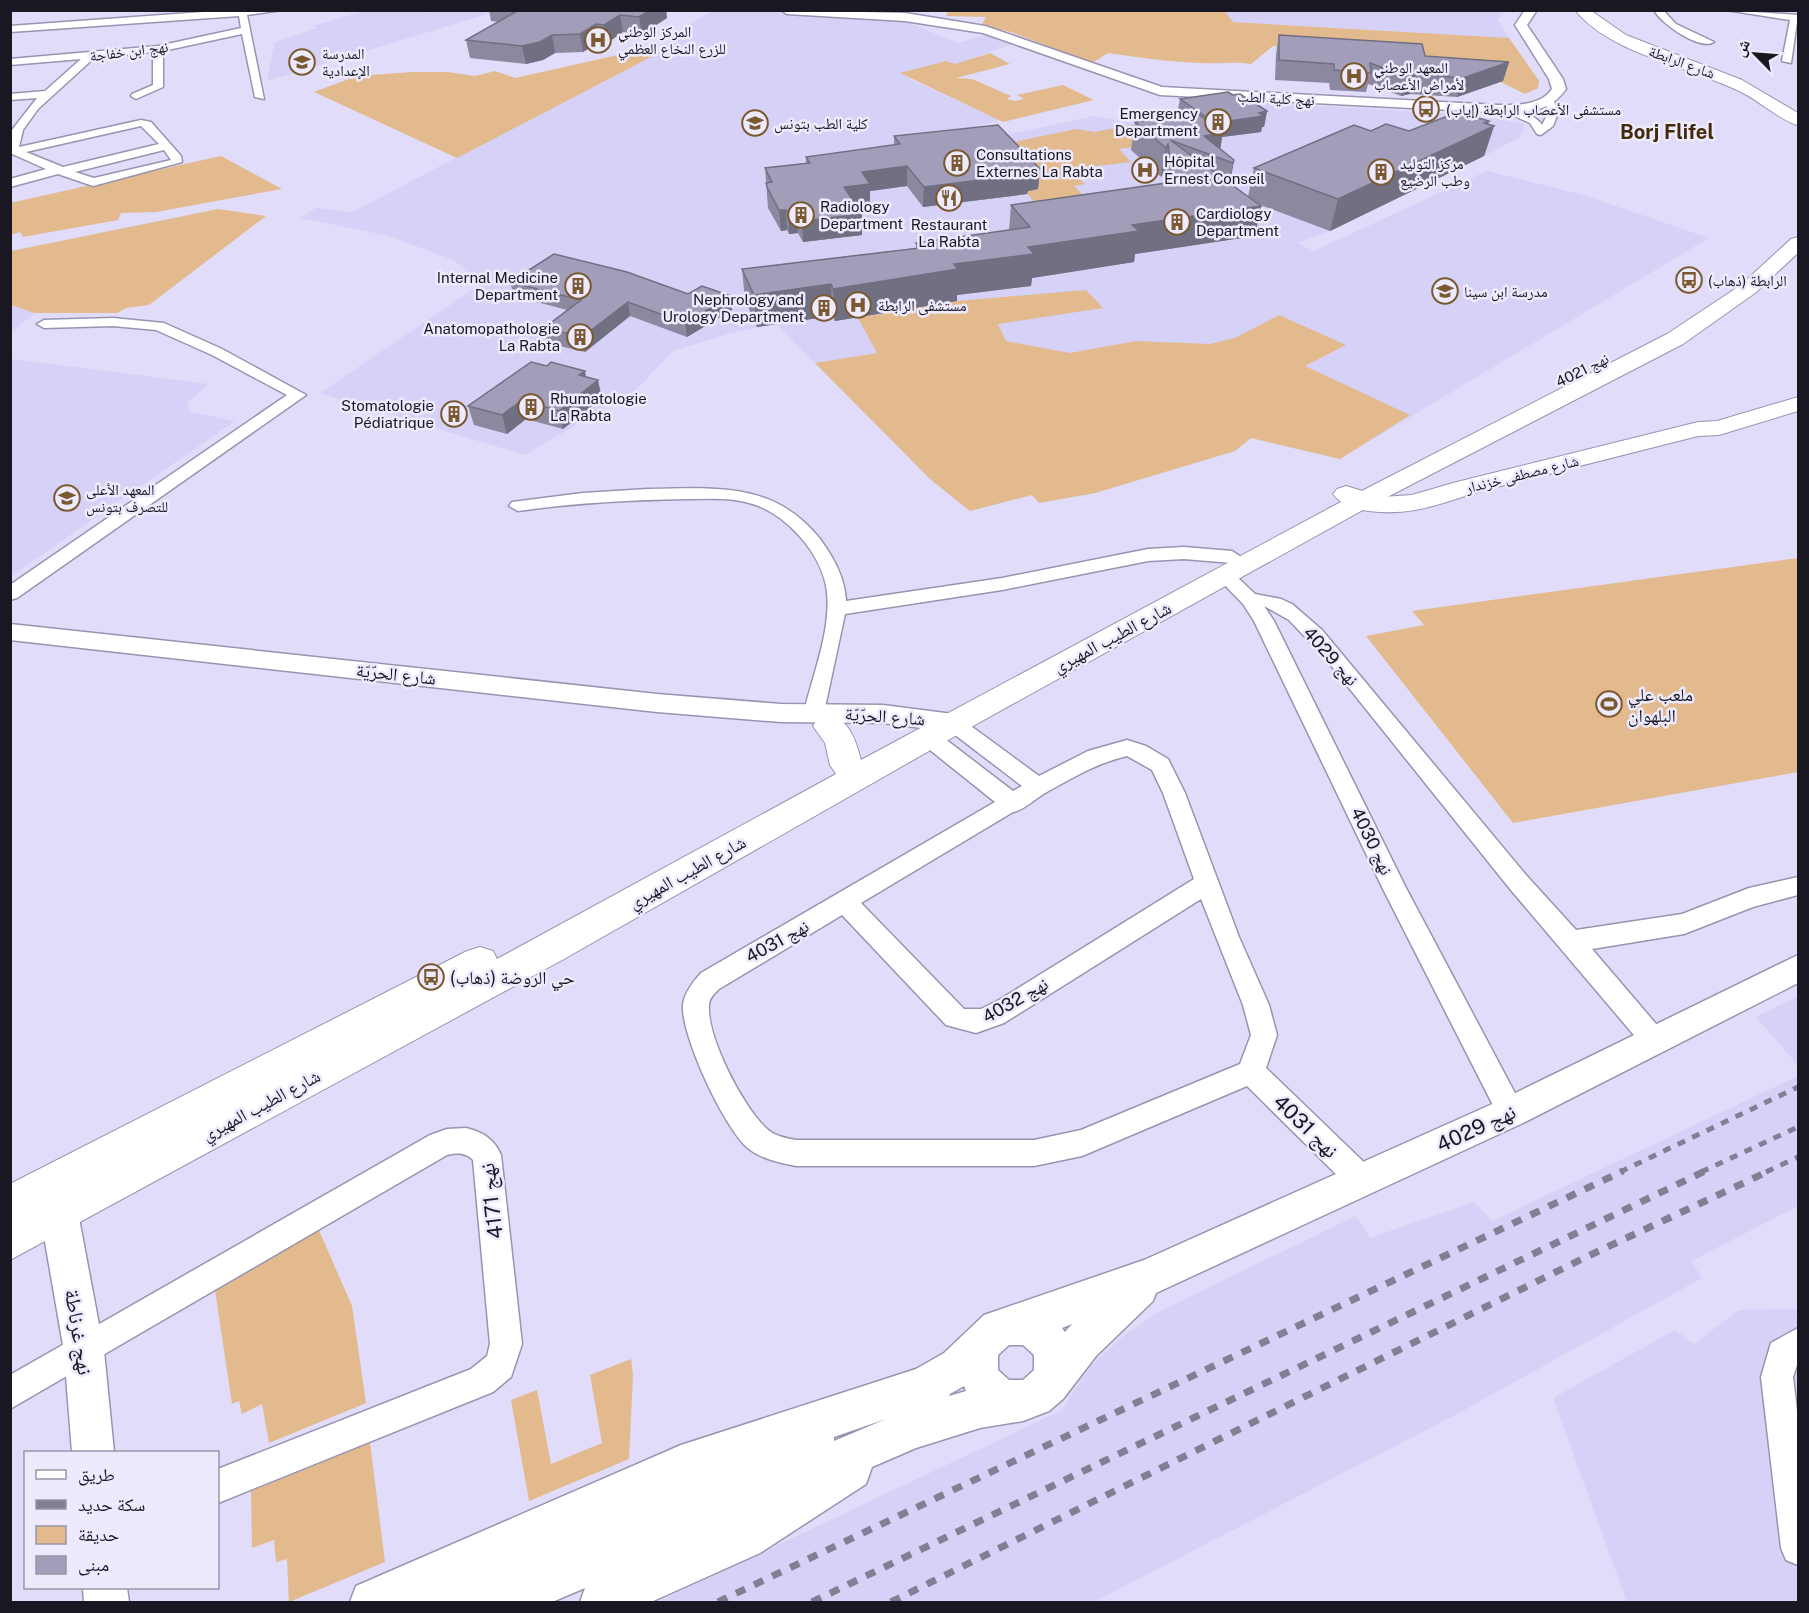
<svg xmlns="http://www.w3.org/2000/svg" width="1809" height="1613" font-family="'Public Sans','Noto Naskh Arabic',sans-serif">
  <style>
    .built { fill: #d6d1f6 }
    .green { fill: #e3ba8e }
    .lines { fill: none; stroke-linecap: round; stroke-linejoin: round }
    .minor-casing { stroke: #9894b0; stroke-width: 3 }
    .tertiary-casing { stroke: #9894b0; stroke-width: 3 }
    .secondary-casing { stroke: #9894b0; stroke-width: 2 }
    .primary-casing { stroke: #9894b0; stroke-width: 2 }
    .minor { fill: #fff; fill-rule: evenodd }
    .tertiary { fill: #fff; fill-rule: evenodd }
    .secondary { fill: #fff; fill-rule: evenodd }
    .primary { fill: #fff; fill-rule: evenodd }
    .rail-far1 { stroke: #817f93; stroke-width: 5; stroke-dasharray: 8 8; stroke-linecap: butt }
    .rail { stroke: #817f93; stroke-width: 7; stroke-dasharray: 10 10; stroke-linecap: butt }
    .wall { fill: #8b88a0 }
    .shaded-wall { fill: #716f82 }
    .building { fill: #a29eba; stroke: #716f82; stroke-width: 1.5 }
    .labels { text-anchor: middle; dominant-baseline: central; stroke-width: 5; stroke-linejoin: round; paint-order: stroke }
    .far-poi-label { font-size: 15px; fill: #191822; stroke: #edeafd; text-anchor: start }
    .far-street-label { font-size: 15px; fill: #191822; stroke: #edeafd }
    .street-label { font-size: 18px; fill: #191822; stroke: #edeafd }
    .poi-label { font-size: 18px; fill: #191822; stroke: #edeafd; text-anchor: start }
    .far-district-label { font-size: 20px; font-weight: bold; fill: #422907; stroke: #edeafd }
    .near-street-label { font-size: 21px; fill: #191822; stroke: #edeafd }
  </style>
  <rect width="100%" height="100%" fill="#e0dcfa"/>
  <path class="built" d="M423,10L431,13L438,10L494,12L267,81L275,42L318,28L313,26L364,11Z
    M739,10L899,19L958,43L985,35L1008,43H1015L955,64L946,61L907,78L1000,120L890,150L1002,136L1094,116L1131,122L1233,101L1456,114L1457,117L1502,119L1523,124L1524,128L1520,137L1484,156L1330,231L1297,243L1314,251L1487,171L1583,195L1709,238L1340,459L1251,438L1235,451L1095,493L1039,503L1032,495L970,511L930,479L776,324L731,333L673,351L638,388L525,455L320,393L481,284L454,260L385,235L301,218L316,208L352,212L653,56L670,41L668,38L711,11Z
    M1224,11H1506L1498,19L1509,38L1233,22Z
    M11,305L35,313L11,332L10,305Z
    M11,359L208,384L187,403L190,412L235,421L11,576Z
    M1798,996V1065L1756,1017Z
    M1798,1076V1206L1691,1261L1702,1278L1455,1415L1094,1602H658L1062,1410L1089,1368L1122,1337L1158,1312L1356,1216L1370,1238L1474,1202L1492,1221Z
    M1798,1309V1602H1627L1553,1398L1675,1330L1694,1344L1739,1310Z"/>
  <path class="green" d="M949,10H1224L1233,22L1509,38L1539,81L1538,88L1525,94L1472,68L1273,46L1251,64C1234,61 1220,64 1203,63C1171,62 1140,58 1108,53L1092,63L1011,32L981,26L986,17L946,16Z
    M631,52L653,56L457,158L314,92L357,76L412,72H448L475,76L495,71L515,78Z
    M990,53L1010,64L956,78L972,79L1011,96L1007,99L1015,101L1024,99L1017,95L1063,85L1094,100L1003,122L900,73L946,61L955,64Z
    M1148,122L1163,143L1119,149L1131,162L1082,168L1087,173L1075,175L1085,184L1074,186L1085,197L1035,203L1025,191L1038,189L1013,142L1076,129L1094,132Z
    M221,156L282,189L156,212L121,213L118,220L23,237L20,232L11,235L10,203Z
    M218,209L266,216L149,305L126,308L117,313H35L11,305V251Z
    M1086,290L1103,308L998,324L1006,341L1070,353L1136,341L1210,344L1235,338L1279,315L1346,345L1305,366L1410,415L1340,459L1251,438L1235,451L1095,493L1039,503L1032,495L970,511L930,479L815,363L877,353L858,318L957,301Z
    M1798,558V772L1513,823L1366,636L1424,625L1412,611Z
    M318,1228L352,1306L366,1403L269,1443L262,1404L242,1414L239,1401L232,1404L215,1290Z
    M631,1359L633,1375L629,1459L529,1501L511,1400L537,1390L551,1464L602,1443L590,1375Z
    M370,1443L385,1562L289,1602L287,1559L276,1562L274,1540L252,1548L251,1491Z"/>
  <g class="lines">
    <g class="minor-casing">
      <path id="minor" d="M231,10H282L247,15L264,99L255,97L242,34L163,51V87L136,99L131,96L132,94L153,85V52L94,58L38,109L23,130L19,147L141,120L151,122L181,156L182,162L93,186L58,174L10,187V179L46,169L10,153L12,130L37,98L10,100V94L45,91L81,59L10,65V59L158,46L241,28L239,16L10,32V26ZM141,126L159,144L63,167L26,152ZM164,150L171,160L94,178L75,172Z
        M1654,10H1663L1676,24L1714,42C1701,51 1661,24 1654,10Z
        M1726,10L1798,15L1791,63L1782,61L1790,20Z
        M1545,98H1553L1558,113L1553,126L1541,135L1537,134L1530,123L1499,109C1508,102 1536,115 1542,125L1548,113Z
        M113,318L164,323L222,349L306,395L17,598L10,600V585L287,395L212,355L156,330L113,326L44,328L37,324L44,320Z
        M648,489C715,488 774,481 820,539C834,558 845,578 846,601L1002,578L1148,549L1184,547L1232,551L1241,557L1232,563L1184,559L1148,561L1002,590L845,614L824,712L821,717L814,719L807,717L804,712C813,674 831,631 827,592C823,554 785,512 749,503C729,497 707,499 686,499C630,500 574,503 518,511L509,506L512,502L583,493Z
        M1225,570L1232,572L1255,594L1281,599L1292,604L1322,630L1526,875L1576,930L1682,914L1749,888L1798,877V895L1753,907L1684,934L1592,949L1662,1031L1666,1039L1662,1047L1653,1050L1644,1047L1510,889L1325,658L1289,620L1264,606L1274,621L1406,888L1525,1112L1521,1121L1511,1125L1501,1121L1383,889L1254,621L1243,604L1216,576Z
        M953,716L960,718L1039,776L1088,751L1127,740L1146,746L1168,759L1185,793L1239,937L1269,1005L1277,1035L1266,1068L1372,1170L1376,1180L1372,1190L1362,1194L1352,1190L1247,1086L1082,1156L1034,1166H796C780,1163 762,1159 749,1149C725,1130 681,1036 683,1005C684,993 693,982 701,973L995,802L920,742L917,737L920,732L928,729L936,732L1013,791L1022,786L946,728L942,723L946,718ZM1127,756L1152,770L1163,793L1194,879L999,1000L981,1009H964L861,903L1013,812C1024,810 1035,799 1045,793C1072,778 1097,763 1127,756ZM1201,899L1243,1005L1251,1035L1240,1064L1081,1130L1034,1140H796C785,1138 774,1136 766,1128C743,1107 706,1036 709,1004C710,997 715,993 719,989L842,915L946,1025L976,1033L1004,1023Z
        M466,1128C483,1132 494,1139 501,1155L522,1344L511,1377L493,1392L218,1503V1469L471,1369L487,1356L490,1344L473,1160C465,1152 457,1153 447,1155L10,1409V1375L430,1135L447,1129Z
        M1798,1328V1362L1793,1377L1798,1419V1565L1786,1560L1781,1548L1761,1377L1771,1343Z"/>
    </g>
    <g class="tertiary-casing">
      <path id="tertiary" d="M781,10L905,13L985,26L1162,87L1498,105C1517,105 1540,106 1552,89L1549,79L1515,25L1525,10H1537L1527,25L1563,79L1566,89C1552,109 1533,112 1510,113L1160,95L983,33L905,21L787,14Z
        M10,624L657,694L781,704L883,705L953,714L962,716L966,723L962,730L953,732L883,723L781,722L657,712L10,640Z
        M1798,955V983L1523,1123L1156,1293L1153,1301L1096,1356L1063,1399L1049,1411L1023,1421L980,1428L916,1448L872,1467L866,1484L760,1553L651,1602H580L585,1588L552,1602H350L356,1586L681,1445L916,1369L944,1353L984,1315L1144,1260L1499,1101ZM1072,1324L1065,1332L1062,1328ZM1009,1345H1023L1034,1355V1370L1023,1380H1009L998,1370V1355ZM964,1386L966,1391L949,1396L950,1394ZM886,1419L834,1441V1437Z
        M59,1195L72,1200L78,1213L104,1351L114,1452H72L64,1351L40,1213L46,1200Z
        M83,1588H127L129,1602H84Z"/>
    </g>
    <g class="secondary-casing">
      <path id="secondary" d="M1798,397V411L1719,435L1698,436C1627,454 1556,472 1485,490C1462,496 1439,506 1415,510C1392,514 1348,515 1333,494L1337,489L1346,486L1382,497L1412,495L1453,483L1698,422L1717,421Z"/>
    </g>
    <g class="primary-casing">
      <path id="primary" d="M1575,10H1590L1626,35L1742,80L1798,113V125C1783,122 1759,101 1743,93C1693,67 1611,55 1575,10Z
        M1798,237V253L1755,293L1683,344L1370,506L964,731L564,959L10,1260V1184L467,951L480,947L493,951L497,959L836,774L830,765L825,743L813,726L818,718C846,710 855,737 861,760L1352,496L1667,334L1741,285L1791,239Z"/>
    </g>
    <use href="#minor" class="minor"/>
    <use href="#tertiary" class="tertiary"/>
    <use href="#secondary" class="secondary"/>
    <use href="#primary" class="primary"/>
    <path class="rail-far1" d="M1620,1172L1798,1087
      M1701,1172L1798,1127
      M1766,1172L1798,1157"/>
    <path class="rail" d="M718,1602L1623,1171
      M812,1602L1705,1171
      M891,1602L1586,1257L1769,1171"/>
  </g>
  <path class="wall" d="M489,10H666L667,18L642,34L623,32L607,43L599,42L583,52L555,53L543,60L526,64L470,58L466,40L499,22L491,21Z
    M1279,35L1425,56L1509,62L1503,81L1457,97L1410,94L1401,96L1368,84L1366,92L1330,90L1329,83L1275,80L1276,54Z
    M1233,95L1267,111L1264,127H1262L1261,132L1222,137L1220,149L1234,160L1230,183L1248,197L1254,168L1371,131H1409L1489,121L1488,124L1494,126L1484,156L1330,231L1258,204L1261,206L1255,236L1135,254L1134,262L1032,278L1031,286L957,295V301L835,321L832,316L757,327L745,300L742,269L916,248V243L1009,230L1011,205L1165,184L1164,172L1161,177L1131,150L1135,122L1181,117L1177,114L1180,99Z
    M894,136L1040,169L1038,189L1028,191L1027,194L923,207L907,186L870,191V204L856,206L862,214V235L803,242L798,233L789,234L787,230L781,231L768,208L765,168L806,163V157L894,145Z
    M510,282L731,296L732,310L687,337L630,316L585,352L547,343L544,328L567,310L514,296Z
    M586,377L602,398L563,429L526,419L507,434L474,425L468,406Z"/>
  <path class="shaded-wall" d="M650,10H666L667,18L642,34L639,17Z
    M620,15L623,32L607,43L604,25Z
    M596,24L599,42L583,52L580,34Z
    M552,35L555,53L543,60L526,64L522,46Z
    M1509,62L1503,81L1457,97L1463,78Z
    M1416,74L1410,94L1401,96L1407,77Z
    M1267,111L1264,127H1262L1261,132L1222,137L1219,158L1204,136L1213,135L1215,123Z
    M1489,121L1486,130L1494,126L1484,156L1330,231L1338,199Z
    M1168,144L1164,172L1161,177L1166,148Z
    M1234,160L1229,189L1227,192L1233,163Z
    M907,166V186L870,191V204L845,207L844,187L862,172Z
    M1040,169L1038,189L1028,191L1027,194L923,207L924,187Z
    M1261,206L1255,236L1135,254L1134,262L1032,278L1031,286L957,295V301L835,321L833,289L1132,225Z
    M779,210H786L787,230L781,231Z
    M797,212L798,233L789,234L788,213Z
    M862,214V235L803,242L802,221Z
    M831,284L832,316L757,327L754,295Z
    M731,296L732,310L687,337L685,323Z
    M628,302L630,316L585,352L582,337Z
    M585,371L588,388L598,380L602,398L563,429L559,411L579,375Z
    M522,400L526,419L507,434L502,415Z"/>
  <path class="building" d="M519,10H650L639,17L620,15L604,25L596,24L580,34L552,35L540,42L522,46L466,40Z
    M1279,35L1422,44L1425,56L1509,62L1463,78L1416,74L1407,77L1370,63L1371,73L1334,70V64L1279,60Z
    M1228,92L1233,95L1240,94L1267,111L1259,113L1264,116L1215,123L1180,99Z
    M1458,112L1489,121L1484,123L1494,126L1338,199L1254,168L1354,125L1371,131L1386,124L1409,131Z
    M1198,114L1223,133L1204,136L1234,160L1233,163L1170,140L1261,206L1132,225L1139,231L1028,247L1034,254L954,264L958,269L833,289L831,284L754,295L742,269L920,248L916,243L1030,227L1011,205L1173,182L1168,144L1166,148L1135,122Z
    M998,125L1040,169L1026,171L1029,174L924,187L907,166L862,172L870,184L844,187L862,214L802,221L797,212L788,213L786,210H779L767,187L766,183L772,182L765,168L810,163L806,157L900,144L894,136Z
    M554,254L627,272L688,294L702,286L731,296L685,323L628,302L582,337L544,328L581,300L510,282Z
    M531,362L547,366L551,362L585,371L579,375L598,380L559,411L522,400L502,415L468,406Z"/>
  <defs>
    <g id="hospital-ring" transform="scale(1.35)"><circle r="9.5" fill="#edeafd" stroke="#7b5930" stroke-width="1.5"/><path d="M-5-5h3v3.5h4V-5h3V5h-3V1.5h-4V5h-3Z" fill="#7b5930"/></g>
    <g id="school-ring" transform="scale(1.35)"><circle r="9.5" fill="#edeafd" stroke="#7b5930" stroke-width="1.5"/><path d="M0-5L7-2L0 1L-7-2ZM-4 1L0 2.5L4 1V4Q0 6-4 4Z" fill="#7b5930"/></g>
    <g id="bus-ring" transform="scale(1.35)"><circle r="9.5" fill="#edeafd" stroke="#7b5930" stroke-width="1.5"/><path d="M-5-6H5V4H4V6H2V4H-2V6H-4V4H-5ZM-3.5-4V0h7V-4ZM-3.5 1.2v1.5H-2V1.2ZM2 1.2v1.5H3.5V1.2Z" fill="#7b5930"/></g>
    <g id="building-ring" transform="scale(1.35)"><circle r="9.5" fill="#edeafd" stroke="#7b5930" stroke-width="1.5"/><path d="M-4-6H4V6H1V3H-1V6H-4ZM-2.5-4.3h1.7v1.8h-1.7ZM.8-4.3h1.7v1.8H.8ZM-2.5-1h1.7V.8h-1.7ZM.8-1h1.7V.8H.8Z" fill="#7b5930"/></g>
    <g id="university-ring" transform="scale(1.35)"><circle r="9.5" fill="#edeafd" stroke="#7b5930" stroke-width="1.5"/><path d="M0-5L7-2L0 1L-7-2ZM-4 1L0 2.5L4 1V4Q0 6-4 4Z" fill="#7b5930"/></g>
    <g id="restaurant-ring" transform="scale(1.35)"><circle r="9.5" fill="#edeafd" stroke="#7b5930" stroke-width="1.5"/><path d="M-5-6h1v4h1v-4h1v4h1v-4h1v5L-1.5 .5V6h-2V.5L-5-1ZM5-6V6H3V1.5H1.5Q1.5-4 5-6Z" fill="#7b5930"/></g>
    <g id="stadium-ring" transform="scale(1.35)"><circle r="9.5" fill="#edeafd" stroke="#7b5930" stroke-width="1.5"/><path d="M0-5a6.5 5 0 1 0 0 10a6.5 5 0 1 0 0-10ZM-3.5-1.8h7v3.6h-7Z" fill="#7b5930"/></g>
  </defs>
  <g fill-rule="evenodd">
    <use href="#hospital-ring" x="598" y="40"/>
    <use href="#school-ring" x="302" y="62"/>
    <use href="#hospital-ring" x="1354" y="76"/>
    <use href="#bus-ring" x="1426" y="109"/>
    <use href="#building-ring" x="1218" y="122"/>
    <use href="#university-ring" x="755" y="123"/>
    <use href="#building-ring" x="957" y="163"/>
    <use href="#hospital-ring" x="1145" y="170"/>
    <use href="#building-ring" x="1381" y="172"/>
    <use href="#restaurant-ring" x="949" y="198"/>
    <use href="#building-ring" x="801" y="215"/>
    <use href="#building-ring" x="1177" y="222"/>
    <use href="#bus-ring" x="1689" y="280"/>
    <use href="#building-ring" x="578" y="286"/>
    <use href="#university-ring" x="1445" y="291"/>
    <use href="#hospital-ring" x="858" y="305"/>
    <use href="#building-ring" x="824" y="308"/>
    <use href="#building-ring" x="580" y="337"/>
    <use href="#building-ring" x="531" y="407"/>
    <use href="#building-ring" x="454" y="414"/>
    <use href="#university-ring" x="67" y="498"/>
    <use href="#stadium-ring" x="1609" y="704"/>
    <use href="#bus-ring" x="431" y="977"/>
  </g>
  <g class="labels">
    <g class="far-poi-label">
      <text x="618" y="31">المركز الوطني<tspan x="618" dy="17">للزرع النخاع العظمي</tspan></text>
      <text x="322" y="53">المدرسة<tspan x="322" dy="17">الإعدادية</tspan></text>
      <text x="1374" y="67">المعهد الوطني<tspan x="1374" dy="17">لأمراض الأعصاب</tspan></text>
      <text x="1446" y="109">مستشفى الأعصاب الرابطة (إياب)</text>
      <text x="1198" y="113" text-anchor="end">Emergency<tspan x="1198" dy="17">Department</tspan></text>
      <text x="774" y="123">كلية الطب بتونس</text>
      <text x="976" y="154">Consultations<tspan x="976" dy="17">Externes La Rabta</tspan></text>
      <text x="1164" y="161">Hôpital<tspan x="1164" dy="17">Ernest Conseil</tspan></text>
      <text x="1400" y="163">مركز التوليد<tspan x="1400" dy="17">وطب الرضيع</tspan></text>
      <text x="820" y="206">Radiology<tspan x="820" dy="17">Department</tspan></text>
      <text x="1196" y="213">Cardiology<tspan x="1196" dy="17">Department</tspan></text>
      <text x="949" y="224" text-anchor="middle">Restaurant<tspan x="949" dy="17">La Rabta</tspan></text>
      <text x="558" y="277" text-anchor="end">Internal Medicine<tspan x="558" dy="17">Department</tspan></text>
      <text x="1708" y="280">الرابطة (ذهاب)</text>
      <text x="1464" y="291">مدرسة ابن سينا</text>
      <text x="804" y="299" text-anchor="end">Nephrology and<tspan x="804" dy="17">Urology Department</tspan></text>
      <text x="878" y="305">مستشفى الرابطة</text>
      <text x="560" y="328" text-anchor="end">Anatomopathologie<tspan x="560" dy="17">La Rabta</tspan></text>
      <text x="550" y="398">Rhumatologie<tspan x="550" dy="17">La Rabta</tspan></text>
      <text x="434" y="405" text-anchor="end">Stomatologie<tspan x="434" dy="17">Pédiatrique</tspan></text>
      <text x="86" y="489">المعهد الأعلى<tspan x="86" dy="17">للتصرف بتونس</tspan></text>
    </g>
    <g class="far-street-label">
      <text transform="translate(129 51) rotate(-7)">نهج ابن خفاجة</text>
      <text transform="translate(1682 62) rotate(20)">شارع الرابطة</text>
      <text transform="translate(1276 98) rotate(3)">نهج كلية الطب</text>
      <text transform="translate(1582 370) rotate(-27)">نهج 4021</text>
      <text transform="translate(1522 474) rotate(-14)">شارع مصطفى خزندار</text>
    </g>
    <g class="street-label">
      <text transform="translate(1112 637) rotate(-28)">شارع الطيب المهيري</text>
      <text transform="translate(1331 656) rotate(48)">نهج 4029</text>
      <text transform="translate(396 674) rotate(6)">شارع الحرّيّة</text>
      <text transform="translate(885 716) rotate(4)">شارع الحرّيّة</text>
      <text transform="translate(1372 841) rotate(64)">نهج 4030</text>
      <text transform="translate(687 872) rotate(-29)">شارع الطيب المهيري</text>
      <text transform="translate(777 941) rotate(-29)">نهج 4031</text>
      <text transform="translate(1015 1000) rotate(-30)">نهج 4032</text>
      <text transform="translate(261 1105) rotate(-28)">شارع الطيب المهيري</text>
    </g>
    <g class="poi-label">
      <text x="1628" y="694">ملعب علي<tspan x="1628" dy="21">البلهوان</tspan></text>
      <text x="450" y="977">حي الروضة (ذهاب)</text>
    </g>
    <g class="far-district-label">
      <text x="1667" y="132">Borj Flifel</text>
    </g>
    <g class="near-street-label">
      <text transform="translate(1306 1126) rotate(44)">نهج 4031</text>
      <text transform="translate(1476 1128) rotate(-25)">نهج 4029</text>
      <text transform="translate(491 1201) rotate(-97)">نهج 4171</text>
      <text transform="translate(79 1332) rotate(81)">نهج غرناطة</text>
    </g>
  </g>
  <rect width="1809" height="1613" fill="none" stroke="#191822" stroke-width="24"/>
  <rect x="24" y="1451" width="195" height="138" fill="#edeafd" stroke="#9896a5" stroke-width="1.5"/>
  <rect x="36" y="1470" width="30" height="9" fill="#ffffff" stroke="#9896a5" stroke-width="1.5"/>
  <text x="78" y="1481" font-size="18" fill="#191822">طريق</text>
  <rect x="36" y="1500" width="30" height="9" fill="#817f93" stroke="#9896a5" stroke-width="1.5"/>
  <text x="78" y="1511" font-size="18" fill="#191822">سكة حديد</text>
  <rect x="36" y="1526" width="30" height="18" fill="#e3ba8e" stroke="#9896a5" stroke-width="1.5"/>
  <text x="78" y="1541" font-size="18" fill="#191822">حديقة</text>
  <rect x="36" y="1556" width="30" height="18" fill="#a29eba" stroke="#9896a5" stroke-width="1.5"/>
  <text x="78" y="1571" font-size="18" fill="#191822">مبنى</text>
  <g transform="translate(1755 54) rotate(295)" stroke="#edeafd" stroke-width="4.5" paint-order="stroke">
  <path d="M0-4.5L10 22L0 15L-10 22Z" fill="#191822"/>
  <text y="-9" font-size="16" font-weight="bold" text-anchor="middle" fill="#191822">ش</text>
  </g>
</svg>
